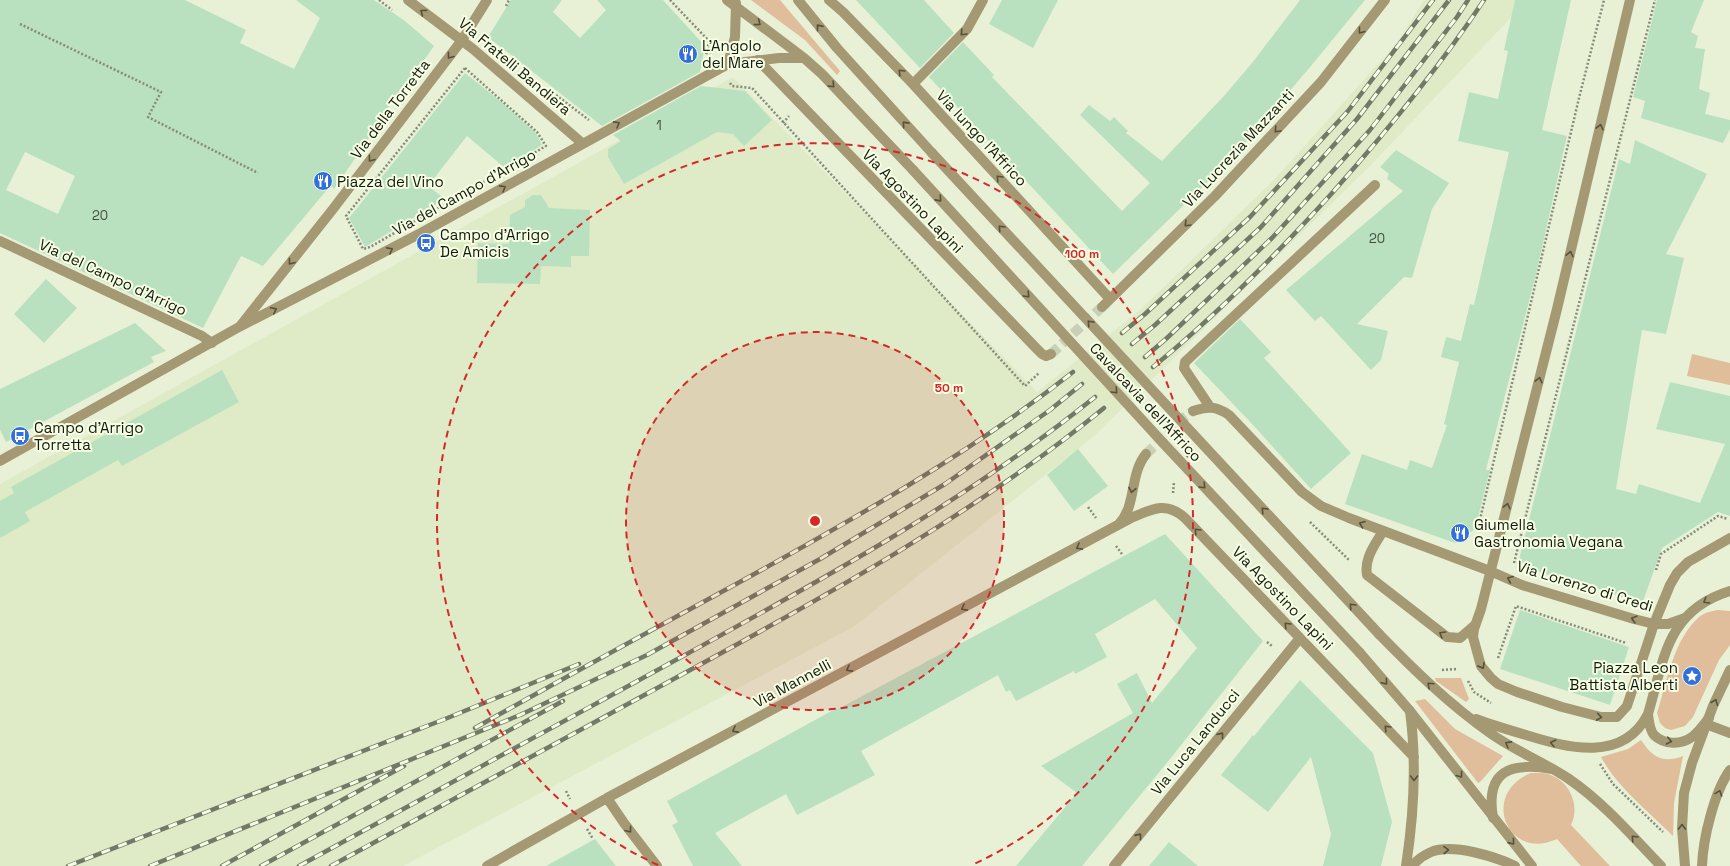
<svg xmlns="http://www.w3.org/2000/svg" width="1730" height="866" font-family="'Space Grotesk',sans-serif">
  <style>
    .built { fill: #dfeac7 }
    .green { fill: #e0bd9b }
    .building { fill: #b9e1c0; fill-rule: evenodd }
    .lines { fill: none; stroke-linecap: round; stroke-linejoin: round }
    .minor-tunnel { stroke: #c8d0b8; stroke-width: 10; stroke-dasharray: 10 5; stroke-linecap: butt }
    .path { stroke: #848b78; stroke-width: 2.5; stroke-dasharray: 2 2; stroke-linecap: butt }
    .service { stroke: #a49973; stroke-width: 10 }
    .minor { stroke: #a49973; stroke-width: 10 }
    .tertiary { stroke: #a49973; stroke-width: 10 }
    .rail-casing { stroke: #737967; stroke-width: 4.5 }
    .rail { stroke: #f6ffe3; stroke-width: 3; stroke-dasharray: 9; stroke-linecap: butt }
    .tertiary-bridge { stroke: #a49973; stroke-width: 10 }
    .oneway { stroke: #55523b }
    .ring { fill: none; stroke: #d62828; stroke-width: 2; stroke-dasharray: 7 5 }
    .labels { text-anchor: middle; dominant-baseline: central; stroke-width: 4; stroke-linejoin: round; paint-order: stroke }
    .number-label { font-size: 13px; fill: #3e4a3a }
    .poi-label { font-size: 15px; fill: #15180e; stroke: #f6ffe3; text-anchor: start }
    .street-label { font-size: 15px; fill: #15180e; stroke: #f6ffe3 }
    .centre { fill: #d62828; stroke: #f6ffe3; stroke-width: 2 }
    .ring-label { font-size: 12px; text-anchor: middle; font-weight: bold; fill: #d62828; stroke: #f6ffe3; stroke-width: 4; stroke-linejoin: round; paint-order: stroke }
  </style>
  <rect width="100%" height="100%" fill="#e8f1d6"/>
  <path class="built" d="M1424,0H1525L1521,7L1371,165L1093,437L855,626L403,866H0V484L733,77L1037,392L1139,311L1273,181L1398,42Z"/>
  <path class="green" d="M751,0H780L840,71L837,75L805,40Z
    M1692,354L1730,363V385L1687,376Z
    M1718,610L1730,611V645L1719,660L1693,717L1685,726L1671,730L1665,728L1660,723L1657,713C1667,682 1673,641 1698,618C1703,613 1711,611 1718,610Z
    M1435,678H1461L1469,699L1466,702L1436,681Z
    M1425,699L1455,729L1503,756L1480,782L1478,783L1415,701Z
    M1641,740C1652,757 1663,764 1683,756L1674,803L1673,836C1648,811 1618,788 1601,757L1628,749Z
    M1531,773C1539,773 1546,772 1553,776C1571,784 1580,807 1571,825L1610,866H1581L1557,839C1508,862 1479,794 1531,773Z"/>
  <path class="building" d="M0,0H185L246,30L240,43L294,69L320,18L296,0H374L405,21L434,46L408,83L383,114L385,115L334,189L331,185L263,266L241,256L203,328L0,233ZM25,152L75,176L58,214L6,190Z
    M511,0H562L553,12L580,38L606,10L597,0H663L705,46L700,72L602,126L488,37Z
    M856,0H924L954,33L920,68Z
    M1002,0H1058L1033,48L989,24Z
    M1300,0H1365L1311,66L1235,155L1113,274L929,77L963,42L994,75L992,77L1122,211L1150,183L1080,115L1089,105L1110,121L1114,117L1128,131L1126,133L1162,161L1224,96L1252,63Z
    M1515,0H1571L1542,130L1567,136L1537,270L1486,470H1490L1475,529L1455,543L1345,504L1362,454L1407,470L1410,460L1432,468L1447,425L1444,424L1459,362L1441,357L1446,337L1461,341L1470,304L1474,305L1509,152L1458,141L1469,92L1498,99L1508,51L1504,50Z
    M1657,0H1704L1691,32L1698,36L1695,48L1705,49L1699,89L1710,93L1705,114L1730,120V129L1723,143L1641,118L1645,101L1633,97Z
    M465,73L504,104L536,133L542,145L505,168L467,136L428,186L445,199L365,247L349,218Z
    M701,86L745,91L772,120L744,146L733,134L717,132L624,184L608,157V149L621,141L613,135Z
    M1635,140L1707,174L1666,254L1684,258L1666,334L1642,330L1616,489L1636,494L1639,484L1700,503L1725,444L1656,429L1670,382L1730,396V516L1718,512L1662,548L1642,604L1585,584L1584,588L1518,564L1619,159L1630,164Z
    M1396,150L1449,183L1432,209L1412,278L1404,277L1357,324L1388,331L1381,360L1371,370L1321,316L1315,321L1286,290L1403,191L1387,179L1389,174L1380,167Z
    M533,195H541L549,208L590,210L589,256H571V267L541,266L540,284L477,283L478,243L509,244L510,215L525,207V200Z
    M46,279L77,308L44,343L14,314Z
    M1240,319L1271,352L1264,358L1351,453L1311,489L1254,426L1194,363Z
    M135,323L166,351L151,357L154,362L6,442L0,430V389Z
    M222,370L239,402L122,466L118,460L25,512L30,521L0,538V501L14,493L11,487Z
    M1078,449L1108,486L1074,511L1047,475Z
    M1165,534L1263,641L1170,759L1082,866H1016L1077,793L1041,766L1133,713L1117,684L1137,673L1152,703L1197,648L1155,599L1095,634L1107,657L1075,674L1074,671L1016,701L1010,690L1006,692L998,675L861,751L875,775L797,815L786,794L715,833L742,866H693L672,825L678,822L667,801L837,708L838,709Z
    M1520,610L1629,647L1610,705L1500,669Z
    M1300,680L1373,753L1392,822L1381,866H1323L1331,834L1311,757L1268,812L1221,775L1253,735L1254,736Z
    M595,839L616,866H546Z
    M1169,842L1198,866H1149Z"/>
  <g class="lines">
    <path class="minor-tunnel" d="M1051,354L1102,307
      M1146,454L1185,417L1193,411"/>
    <path class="path" d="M379,0L392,10
      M670,0L709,41L706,56
      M506,6L509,0
      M20,24L161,92L148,117L258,173
      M708,48L711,53
      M465,68L537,132L546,146L370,247L363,249L346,216Z
      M730,83L732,86L752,88L1025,386L1039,373
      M556,95L589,120
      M783,123L789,116
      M1173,493L1174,482
      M1088,507L1096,518
      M1310,522L1349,560
      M1478,528L1579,98L1604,0
      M1116,546L1122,554
      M1514,563L1655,0
      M1656,570L1661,554L1718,516L1728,519
      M1267,642L1272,646
      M1498,658L1516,606L1626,643
      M1442,670L1456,669
      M1468,681L1474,692L1491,703
      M1600,764L1613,784L1663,832
      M566,791L570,799
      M587,829L593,839"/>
    <path class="service" d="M1210,407L1184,368L1185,362L1375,185
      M1383,531C1375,545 1364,558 1367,575L1447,637L1460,638L1475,625
      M1706,724L1730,733
      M1702,866C1703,839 1714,792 1730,770"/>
    <path class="minor" d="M408,0L473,49L582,143
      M829,0L843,12L913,84L1110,299
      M1630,0L1557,309L1481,609L1474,629L1473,637L1481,666L1491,678L1498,684L1517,692L1562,707L1601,717H1617L1627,706L1654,624L1670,585L1677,573L1688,562L1730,538
      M758,60L1037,349L1042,354L1046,356L1051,354
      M913,84L967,29L983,0
      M0,241L202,336L212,343
      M1102,307L1215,196L1321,82L1385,0
      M1193,411C1208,406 1216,406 1229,415L1302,492L1321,506L1349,518L1490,571L1522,585L1634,619L1654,624H1668L1685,618
      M1119,524C1137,505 1129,475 1146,454
      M607,798L624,823L657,866
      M1493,818C1485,770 1511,762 1552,769
      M487,866L607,798L1131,518C1152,509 1166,501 1185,518L1414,757
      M1114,866L1300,638
      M1406,866C1414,814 1417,763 1410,711
      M1412,866C1417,860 1424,855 1431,852C1453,843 1496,857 1515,866
      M1685,866L1682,828L1684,793L1692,763L1713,706L1730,670"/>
    <path class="tertiary" d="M727,0L804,58L822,74L913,170
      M798,0L837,48L932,153
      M728,64L735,37L736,3
      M241,325L333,209L462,40L487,0
      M0,461L239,327L421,233L728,64L779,58H804
      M1379,634C1414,670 1449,704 1490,733C1515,751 1544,762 1569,779C1604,803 1632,836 1661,866
      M1360,653L1410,711L1532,866
      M1648,714C1649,721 1649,729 1654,735C1664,745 1681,745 1692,737C1699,732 1704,724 1709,718
      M1476,719C1492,725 1509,730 1526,735C1568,748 1623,763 1648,714C1664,659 1667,610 1730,591"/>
    <g class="rail-casing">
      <path id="rail" d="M1122,333L1145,314L1250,217L1348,111L1433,0
        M1132,344L1155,325L1261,227L1357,119L1449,0
        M1145,357L1167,338L1272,238L1370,130L1457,17L1468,0
        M1153,367C1218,314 1277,254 1333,192C1387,131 1439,68 1484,0
        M475,728C562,679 650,631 738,583C854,519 969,454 1073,372
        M68,866L445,719L579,664
        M150,866L520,715L647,655L820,559L945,484L1050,410L1082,384
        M222,866L404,766
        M261,866L563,701
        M299,866C424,798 549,729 674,661C820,581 966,501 1095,397
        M331,866C451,800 572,735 692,669C835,591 978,511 1104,408"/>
    </g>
    <use href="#rail" class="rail"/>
    <path class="tertiary-bridge" d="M932,153L1379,634
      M913,170L1165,445L1360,653"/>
  </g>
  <defs><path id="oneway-chevron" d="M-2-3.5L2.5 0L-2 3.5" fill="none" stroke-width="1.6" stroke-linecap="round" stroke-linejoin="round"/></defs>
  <g class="oneway">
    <use href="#oneway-chevron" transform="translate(423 12) rotate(-143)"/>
    <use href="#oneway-chevron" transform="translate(758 23) rotate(37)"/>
    <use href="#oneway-chevron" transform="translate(819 27) rotate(-129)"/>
    <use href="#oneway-chevron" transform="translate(1361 31) rotate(128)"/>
    <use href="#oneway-chevron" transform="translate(963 33) rotate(133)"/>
    <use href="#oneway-chevron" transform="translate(450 56) rotate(127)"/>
    <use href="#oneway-chevron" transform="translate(901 72) rotate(-134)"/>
    <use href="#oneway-chevron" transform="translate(832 85) rotate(46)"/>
    <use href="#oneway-chevron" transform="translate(617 124) rotate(-29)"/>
    <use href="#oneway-chevron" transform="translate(905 124) rotate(-132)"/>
    <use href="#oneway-chevron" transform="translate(1600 127) rotate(-77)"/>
    <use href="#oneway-chevron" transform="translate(1277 130) rotate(133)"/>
    <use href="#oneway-chevron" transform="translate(371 159) rotate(127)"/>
    <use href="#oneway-chevron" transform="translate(999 178) rotate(-133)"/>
    <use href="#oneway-chevron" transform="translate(503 188) rotate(-29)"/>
    <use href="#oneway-chevron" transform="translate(939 199) rotate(48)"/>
    <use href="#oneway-chevron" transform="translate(1187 224) rotate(135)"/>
    <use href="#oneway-chevron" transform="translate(1001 228) rotate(-133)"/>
    <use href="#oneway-chevron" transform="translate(390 250) rotate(-28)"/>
    <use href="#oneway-chevron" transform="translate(1570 254) rotate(-77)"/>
    <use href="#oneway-chevron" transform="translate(291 262) rotate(128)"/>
    <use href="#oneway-chevron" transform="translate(1027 295) rotate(47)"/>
    <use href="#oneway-chevron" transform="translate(274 310) rotate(-27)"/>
    <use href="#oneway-chevron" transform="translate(1090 323) rotate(-133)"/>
    <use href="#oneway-chevron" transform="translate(1539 380) rotate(-76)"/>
    <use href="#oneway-chevron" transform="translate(1115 391) rotate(47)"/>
    <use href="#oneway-chevron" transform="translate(1203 486) rotate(47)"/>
    <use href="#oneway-chevron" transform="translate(1132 490) rotate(100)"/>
    <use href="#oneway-chevron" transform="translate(1507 506) rotate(-76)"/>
    <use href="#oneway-chevron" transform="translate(1264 510) rotate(-133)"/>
    <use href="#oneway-chevron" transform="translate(1362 524) rotate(-159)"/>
    <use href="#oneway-chevron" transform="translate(1197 531) rotate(-134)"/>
    <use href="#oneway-chevron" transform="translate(1079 547) rotate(152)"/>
    <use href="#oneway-chevron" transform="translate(1510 579) rotate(-157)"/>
    <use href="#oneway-chevron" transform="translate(1706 601) rotate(149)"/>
    <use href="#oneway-chevron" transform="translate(1352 606) rotate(-133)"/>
    <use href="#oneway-chevron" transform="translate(964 608) rotate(152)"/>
    <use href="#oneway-chevron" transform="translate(1634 619) rotate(-165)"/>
    <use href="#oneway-chevron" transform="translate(1287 625) rotate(-134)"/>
    <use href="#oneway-chevron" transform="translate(1442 634) rotate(-149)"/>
    <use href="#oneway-chevron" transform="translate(1482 666) rotate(61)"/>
    <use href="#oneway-chevron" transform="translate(849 669) rotate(152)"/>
    <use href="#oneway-chevron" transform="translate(1385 682) rotate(49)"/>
    <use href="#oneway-chevron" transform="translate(1430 685) rotate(-137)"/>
    <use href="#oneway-chevron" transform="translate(1715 702) rotate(-68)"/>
    <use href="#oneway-chevron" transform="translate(1599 717) rotate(8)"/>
    <use href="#oneway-chevron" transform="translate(1387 728) rotate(-134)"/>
    <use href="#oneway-chevron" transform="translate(735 730) rotate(152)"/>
    <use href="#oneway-chevron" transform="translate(1221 735) rotate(-51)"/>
    <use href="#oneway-chevron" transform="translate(1669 741) rotate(13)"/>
    <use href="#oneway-chevron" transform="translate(1553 743) rotate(-166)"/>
    <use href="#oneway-chevron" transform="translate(1508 744) rotate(-151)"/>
    <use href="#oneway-chevron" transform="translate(1460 775) rotate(52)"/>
    <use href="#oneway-chevron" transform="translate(1414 778) rotate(90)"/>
    <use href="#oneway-chevron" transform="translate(1719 793) rotate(-70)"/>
    <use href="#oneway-chevron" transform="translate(1682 827) rotate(-90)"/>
    <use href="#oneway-chevron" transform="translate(629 830) rotate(52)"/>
    <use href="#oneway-chevron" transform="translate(1139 836) rotate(-51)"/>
    <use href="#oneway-chevron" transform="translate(1634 838) rotate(-134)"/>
    <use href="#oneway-chevron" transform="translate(1512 842) rotate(51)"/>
    <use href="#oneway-chevron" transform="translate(1446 850) rotate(-1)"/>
  </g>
  <circle cx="815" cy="521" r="189" fill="#d62828" fill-opacity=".12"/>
  <g class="ring">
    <circle cx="815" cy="521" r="189"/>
    <path d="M658 865A378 378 0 1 1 972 865"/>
  </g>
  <defs>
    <g id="restaurant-disc" transform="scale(1)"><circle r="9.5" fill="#326edc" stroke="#f6ffe3"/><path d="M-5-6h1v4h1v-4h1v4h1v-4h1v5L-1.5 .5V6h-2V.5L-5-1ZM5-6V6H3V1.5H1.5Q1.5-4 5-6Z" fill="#fff"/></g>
    <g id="bus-disc" transform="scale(1)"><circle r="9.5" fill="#326edc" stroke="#f6ffe3"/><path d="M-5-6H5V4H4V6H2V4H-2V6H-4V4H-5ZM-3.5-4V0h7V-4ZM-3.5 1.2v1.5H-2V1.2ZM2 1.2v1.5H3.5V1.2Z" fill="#fff"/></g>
    <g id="sight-disc" transform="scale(1)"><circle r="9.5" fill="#326edc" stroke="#f6ffe3"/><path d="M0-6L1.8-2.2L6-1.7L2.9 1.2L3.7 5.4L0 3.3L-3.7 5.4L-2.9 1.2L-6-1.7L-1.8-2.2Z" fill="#fff"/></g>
  </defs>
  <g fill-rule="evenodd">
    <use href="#restaurant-disc" x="688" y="54"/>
    <use href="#restaurant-disc" x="323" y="181"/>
    <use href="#bus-disc" x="426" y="243"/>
    <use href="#bus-disc" x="20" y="436"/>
    <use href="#restaurant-disc" x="1460" y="533"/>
    <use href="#sight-disc" x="1692" y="676"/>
  </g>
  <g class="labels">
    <g class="number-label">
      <text x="659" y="125">1</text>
      <text x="100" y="215">20</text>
      <text x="1377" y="238">20</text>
    </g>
    <g class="poi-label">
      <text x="702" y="45">L'Angolo<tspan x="702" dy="17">del Mare</tspan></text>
      <text x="337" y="181">Piazza del Vino</text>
      <text x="440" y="234">Campo d'Arrigo<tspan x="440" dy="17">De Amicis</tspan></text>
      <text x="34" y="427">Campo d'Arrigo<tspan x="34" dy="17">Torretta</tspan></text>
      <text x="1474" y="524">Giumella<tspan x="1474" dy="17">Gastronomia Vegana</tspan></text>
      <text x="1678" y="667" text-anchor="end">Piazza Leon<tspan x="1678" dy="17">Battista Alberti</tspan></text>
    </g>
    <g class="street-label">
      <text transform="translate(515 66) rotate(40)">Via Fratelli Bandiera</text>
      <text transform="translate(390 109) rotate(-53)">Via della Torretta</text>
      <text transform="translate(982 138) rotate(47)">Via lungo l'Affrico</text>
      <text transform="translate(1238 148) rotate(-47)">Via Lucrezia Mazzanti</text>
      <text transform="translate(464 192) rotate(-29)">Via del Campo d'Arrigo</text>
      <text transform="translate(913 201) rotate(46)">Via Agostino Lapini</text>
      <text transform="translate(113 277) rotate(25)">Via del Campo d'Arrigo</text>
      <text transform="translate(1146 402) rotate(47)">Cavalcavia dell'Affrico</text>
      <text transform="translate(1585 586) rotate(17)">Via Lorenzo di Credi</text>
      <text transform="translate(1283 598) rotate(46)">Via Agostino Lapini</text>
      <text transform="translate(792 683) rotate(-28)">Via Mannelli</text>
      <text transform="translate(1195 742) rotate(-51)">Via Luca Landucci</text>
    </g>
  </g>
  <circle cx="815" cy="521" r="6" class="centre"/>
  <g class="ring-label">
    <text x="1082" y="258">100 m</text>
    <text x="949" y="392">50 m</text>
  </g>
</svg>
